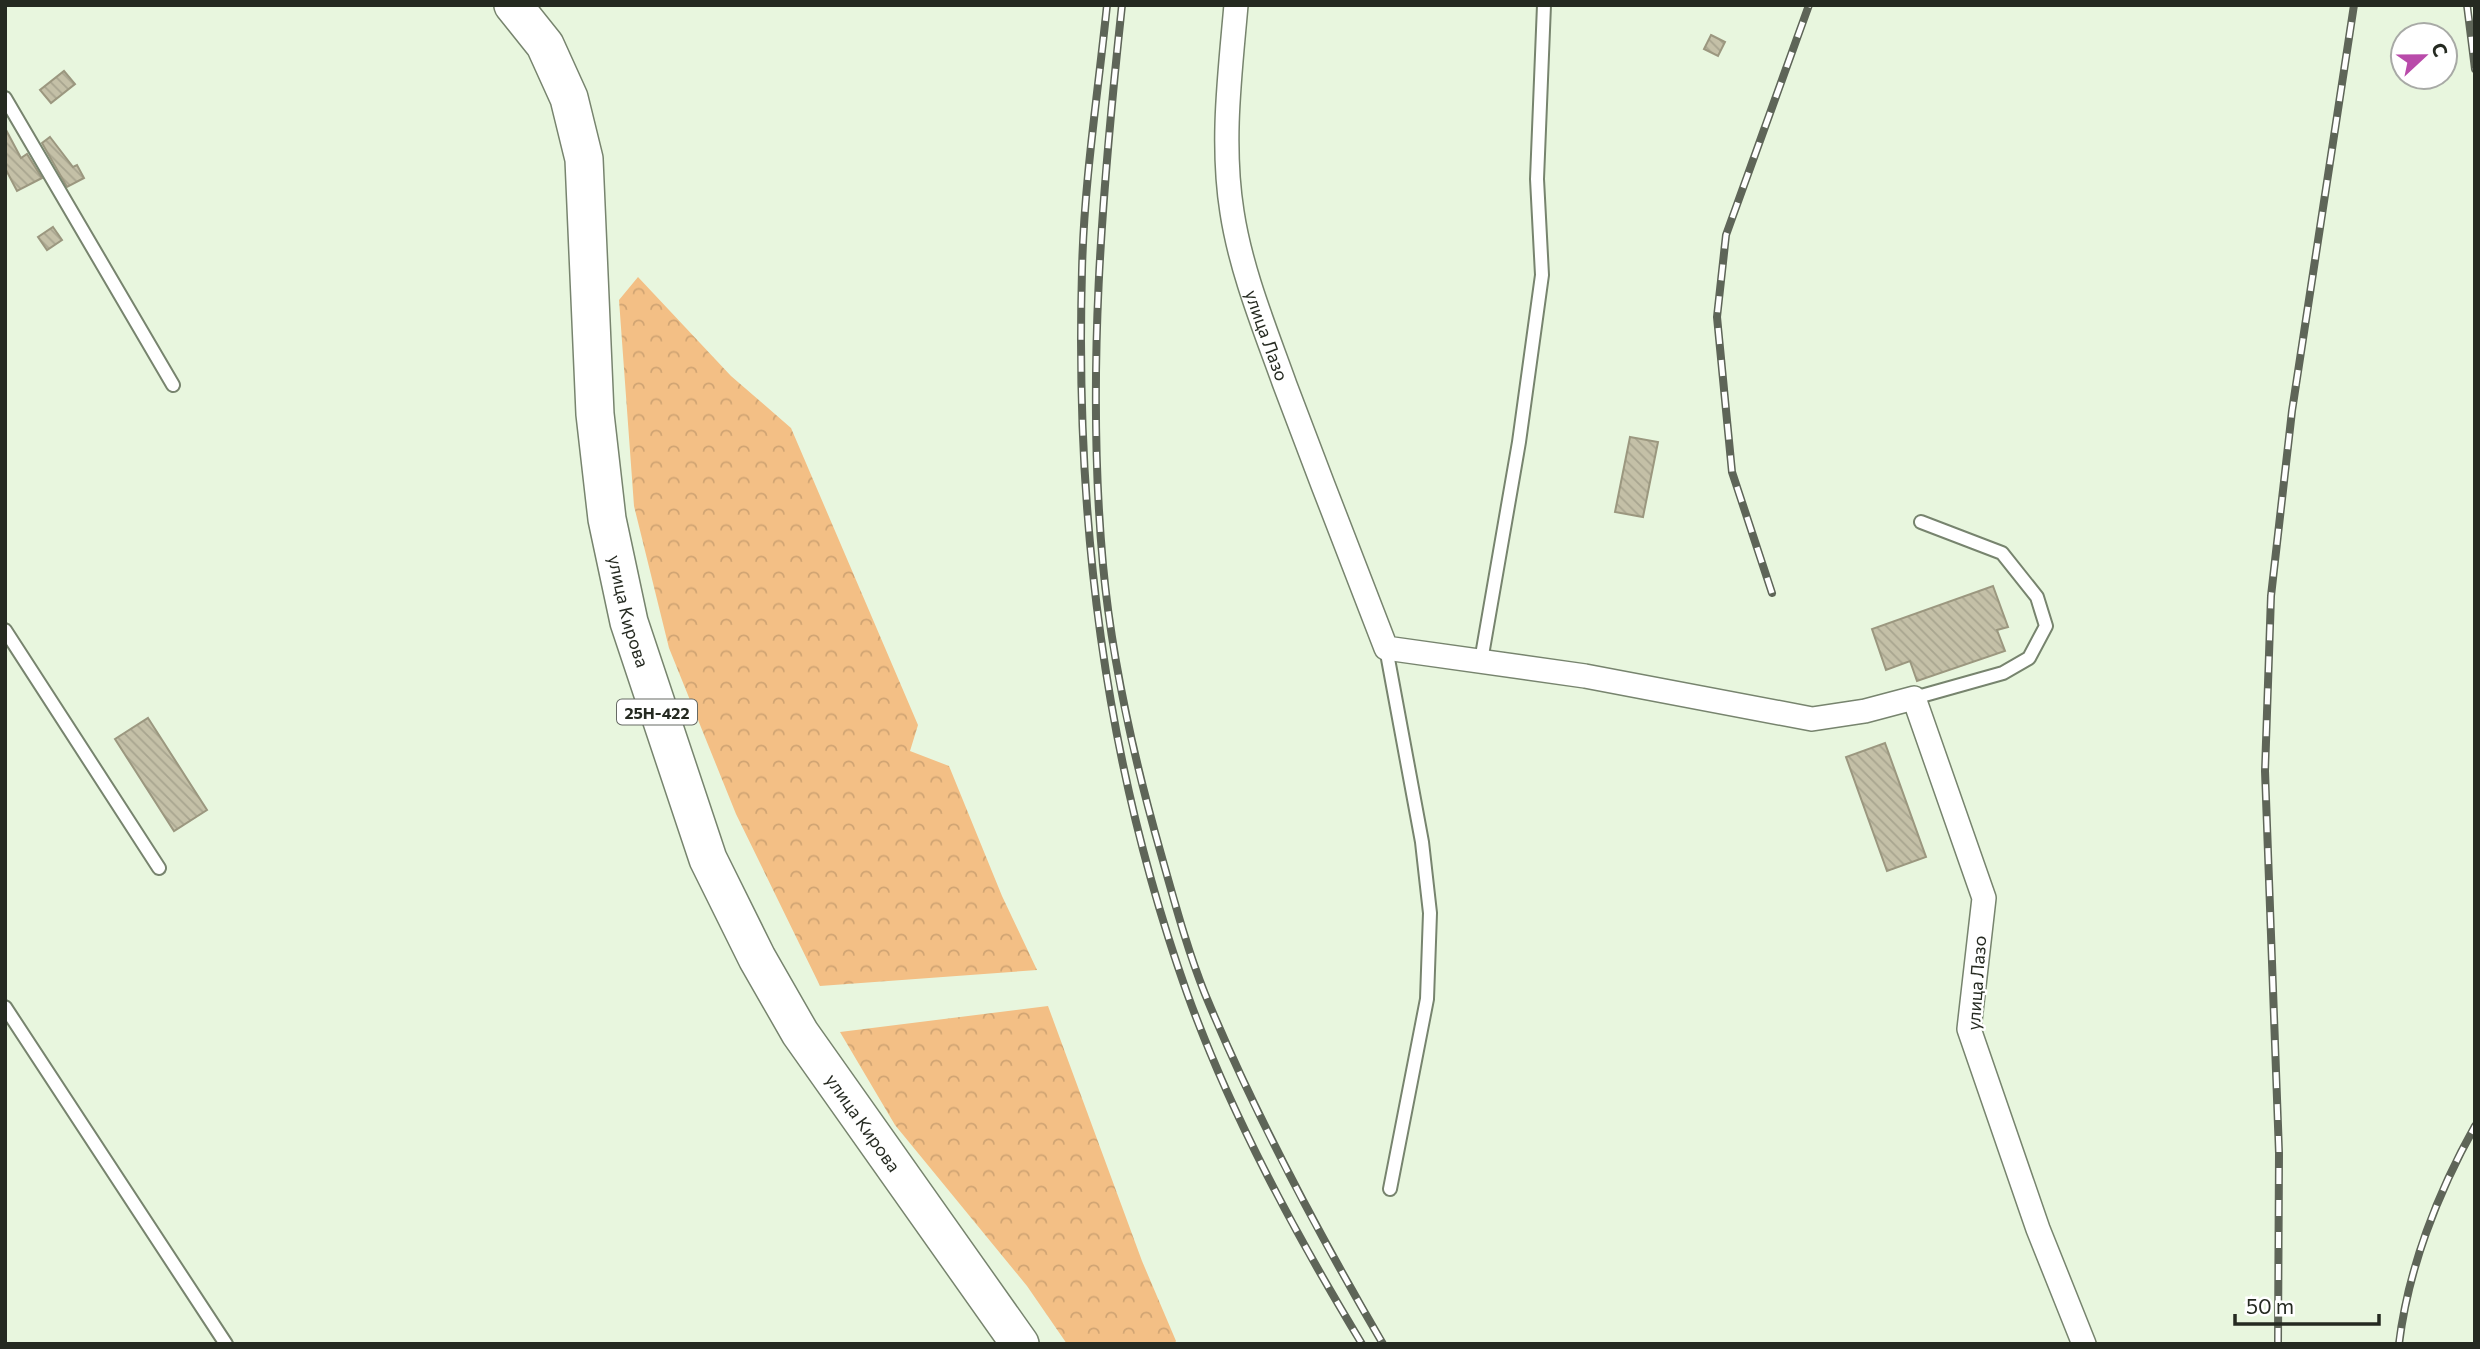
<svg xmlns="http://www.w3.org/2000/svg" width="2480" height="1349" font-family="Commissioner,sans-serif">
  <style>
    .forest { fill: url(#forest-crowns) }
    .building { fill: url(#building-back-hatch); stroke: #9b977f; stroke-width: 2 }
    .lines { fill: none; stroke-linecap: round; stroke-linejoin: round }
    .lane-casing { stroke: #77846e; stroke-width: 16 }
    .street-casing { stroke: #77846e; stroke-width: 26 }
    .primary-casing { stroke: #77846e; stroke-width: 40 }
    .lane { stroke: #fff; stroke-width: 12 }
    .street { stroke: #fff; stroke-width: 23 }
    .primary { stroke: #fff; stroke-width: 37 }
    .rail-casing { stroke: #5e6558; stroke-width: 8 }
    .rail { stroke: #fff; stroke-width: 5; stroke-dasharray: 16; stroke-linecap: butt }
    .labels { text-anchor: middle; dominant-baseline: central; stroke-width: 5; stroke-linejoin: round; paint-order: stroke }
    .shield { fill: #fff; stroke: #666a64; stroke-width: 2 }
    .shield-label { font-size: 16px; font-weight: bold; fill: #252a21 }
    .street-label { font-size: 18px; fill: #252a21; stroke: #fff }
  </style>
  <defs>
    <pattern id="forest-crowns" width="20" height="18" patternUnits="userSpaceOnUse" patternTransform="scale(1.75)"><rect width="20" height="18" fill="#f3bf85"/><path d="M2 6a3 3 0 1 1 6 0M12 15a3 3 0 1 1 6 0" fill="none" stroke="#d0a473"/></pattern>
    <pattern id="building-back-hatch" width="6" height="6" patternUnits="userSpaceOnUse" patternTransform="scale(1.75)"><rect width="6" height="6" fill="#c4c0a7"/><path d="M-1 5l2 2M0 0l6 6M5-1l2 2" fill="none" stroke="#a8a58f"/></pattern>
  </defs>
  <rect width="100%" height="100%" fill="#e8f6de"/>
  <path class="forest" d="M638,277L731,376L791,428L918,725L910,751L949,766L1002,896L1037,970L820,986L736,814L669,648L634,506L619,300Z
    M1048,1006L1142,1261L1176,1341L1174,1344H1067L1027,1286L895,1125L840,1032Z"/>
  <path class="building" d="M1711,35L1725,42L1718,56L1704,49Z
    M64,71L75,84L51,103L40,90Z
    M5,128L21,158L27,154L42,178L17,191L5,168Z
    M50,137L73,167L77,165L84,178L67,187L42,143Z
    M53,227L62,240L47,250L38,237Z
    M1630,437L1658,442L1643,517L1615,512Z
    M1993,586L2008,627L1997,630L2005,651L1917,681L1910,661L1886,670L1872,629Z
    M148,718L207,810L174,831L115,739Z
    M1885,743L1926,857L1887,871L1846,757Z"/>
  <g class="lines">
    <g class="lane-casing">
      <path id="lane" d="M5,98L173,385
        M5,630L159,868
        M1386,648L1422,842L1430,913L1427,999L1390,1189
        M1481,661L1519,442L1542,275L1537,179L1544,5
        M1914,698L2003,673L2029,658L2046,626L2037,597L2002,553L1921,522
        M5,1007L226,1344"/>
    </g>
    <g class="street-casing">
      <g id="street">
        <path id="s1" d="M1236,5C1230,74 1221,143 1232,212C1241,271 1265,329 1285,385C1318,473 1352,560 1386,648L1585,676L1812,719L1865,711L1914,698L1984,898L1969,1029L2038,1229L2084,1344"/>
      </g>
    </g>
    <g class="primary-casing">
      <g id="primary">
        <path id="s2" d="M513,5L545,45L569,98L584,159L595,414L607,519L629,622L708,859L757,958L800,1033L1020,1344"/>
      </g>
    </g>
    <use href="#lane" class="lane"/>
    <use href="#street" class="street"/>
    <use href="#primary" class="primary"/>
    <g class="rail-casing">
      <path id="rail" d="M1107,5C1098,93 1084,182 1082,270C1075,518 1104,759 1187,993C1231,1115 1295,1233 1362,1344
        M1122,5C1102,191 1086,378 1103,565C1112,663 1134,759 1161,854C1174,900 1187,949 1205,994C1255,1115 1317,1231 1383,1344
        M2467,5L2475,69
        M1772,593L1732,472L1717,317L1726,235L1809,5
        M2278,1344L2279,1153L2265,771L2271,596L2292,411L2354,5
        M2399,1344C2408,1269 2438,1192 2475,1126"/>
    </g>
    <use href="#rail" class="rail"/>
  </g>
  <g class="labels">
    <rect class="shield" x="617" y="699.5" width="80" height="25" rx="5"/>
    <g class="shield-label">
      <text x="657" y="712">25Н-422</text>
    </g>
    <g class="street-label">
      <text stroke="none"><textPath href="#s1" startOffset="336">улица Лазо</textPath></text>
      <text stroke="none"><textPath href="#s2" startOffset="628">улица Кирова</textPath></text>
      <text transform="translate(1976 983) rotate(-86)">улица Лазо</text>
      <text stroke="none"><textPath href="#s2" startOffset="1195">улица Кирова</textPath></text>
    </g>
  </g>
  <rect width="2480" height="1349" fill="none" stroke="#252a21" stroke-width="14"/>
  <g transform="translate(2424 56) rotate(68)"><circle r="33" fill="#ffffff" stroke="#a8aaa6" stroke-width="2"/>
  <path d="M0-5L12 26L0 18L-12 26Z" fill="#b94baa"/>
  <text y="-10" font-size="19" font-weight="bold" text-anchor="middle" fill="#252a21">С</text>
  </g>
  <path d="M2235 1314v10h144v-10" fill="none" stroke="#252a21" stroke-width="3.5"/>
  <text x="2246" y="1314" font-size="21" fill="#252a21" stroke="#ffffff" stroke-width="5" paint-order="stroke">50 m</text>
</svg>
